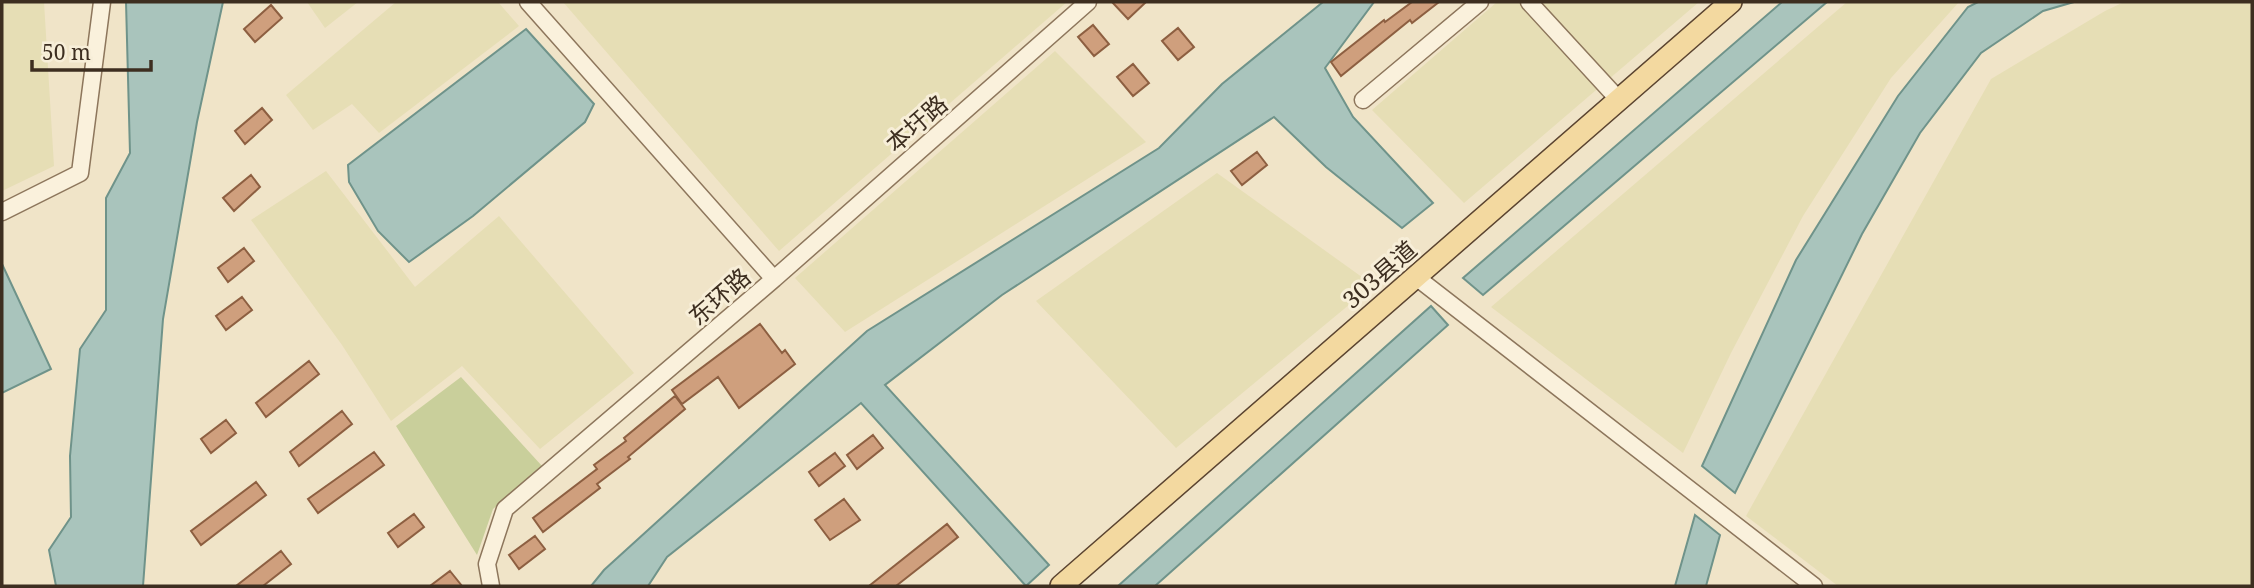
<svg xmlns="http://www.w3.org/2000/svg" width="2254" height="588" font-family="'Noto Serif','Noto Sans SC',serif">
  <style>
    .farmland { fill: #e6deb5 }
    .green { fill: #c9cf9b }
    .water { fill: #a9c4bc; stroke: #6f938a; stroke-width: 2 }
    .building { fill: #cf9f7d; stroke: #8d5f41; stroke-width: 2 }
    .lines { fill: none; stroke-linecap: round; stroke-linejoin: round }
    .minor-casing { stroke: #8d765c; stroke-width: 19 }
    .major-casing { stroke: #5b4430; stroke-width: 24 }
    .minor { stroke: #faf1dc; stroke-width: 16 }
    .major { stroke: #f3d9a0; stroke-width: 21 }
    .labels { text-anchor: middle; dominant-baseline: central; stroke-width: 6; stroke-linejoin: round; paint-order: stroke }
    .street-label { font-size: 24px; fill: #3d2e20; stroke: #f7eed8 }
  </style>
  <rect width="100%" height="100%" fill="#f0e4c8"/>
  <path class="farmland" d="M2,2H44L54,166L2,191Z
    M307,2H358L325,28Z
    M396,2H498L519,26L379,133L352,104L313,130L286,95Z
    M563,2H1067L779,251Z
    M1497,2H1699L1464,203L1372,110Z
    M1847,2H1959L1891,78L1803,216L1731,353L1683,453L1491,307Z
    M2124,2H2252V586H1838L1746,516L1991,79L2105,11Z
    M1055,51L1146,142L845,332L795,278Z
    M326,171L415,287L499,216L634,373L540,449L462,366L391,421L342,345L251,220Z
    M1217,173L1373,285L1176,448L1036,301Z"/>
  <path class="green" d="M461,377L542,466L493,509L477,555L396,426Z"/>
  <path class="water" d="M126,2H223L197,122L163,319L143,586H56L49,550L71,517L70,456L80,349L106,310V198L130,153Z
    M1323,2H1374L1325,68L1353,117L1433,203L1402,228L1326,167L1274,117L1002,295L885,385L1049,565L1026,586L861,403L667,557L648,586H591L604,570L867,331L1159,148L1222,84Z
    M1782,2H1827L1483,295L1463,278Z
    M1978,2H2074L2043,11L1981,53L1920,133L1862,234L1735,493L1702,466L1796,260L1898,96L1968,7Z
    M526,29L594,104L585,122L473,216L409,262L378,231L349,182L348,165Z
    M2,264L51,369L2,393Z
    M1431,306L1448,325L1155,586H1118Z
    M1695,515L1720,535L1706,586H1675Z"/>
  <path class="building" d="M1112,2H1146L1128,19Z
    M1412,2H1439L1412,23L1410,20L1341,76L1331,62L1384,20L1385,22Z
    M271,5L282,18L255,42L244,29Z
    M1093,25L1109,44L1094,56L1078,37Z
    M1178,28L1194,47L1178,60L1162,41Z
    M1133,64L1149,83L1133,96L1117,77Z
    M262,108L272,120L245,144L235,131Z
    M1257,152L1267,165L1242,185L1231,171Z
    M251,175L260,187L234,211L223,198Z
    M244,248L254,261L228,282L218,268Z
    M242,297L252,310L226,330L216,316Z
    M760,324L782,353L785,350L795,364L739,408L718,377L682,404L672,390Z
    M309,361L319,374L266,417L256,403Z
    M675,396L685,409L628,457L630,459L597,484L600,488L543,532L533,518L597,469L594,465L626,441L624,438Z
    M342,411L352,424L299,466L290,452Z
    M226,420L236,433L211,453L201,439Z
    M873,435L883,448L857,469L847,455Z
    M374,452L384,465L318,513L308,499Z
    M835,453L845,466L819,486L809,472Z
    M256,482L266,495L201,545L191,531Z
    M844,499L860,520L830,540L815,520Z
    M414,514L424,527L398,547L388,533Z
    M947,524L958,537L924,564L896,586H869Z
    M535,536L545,549L519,569L509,555Z
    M281,551L291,564L263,586H236Z
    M450,571L462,586H430Z"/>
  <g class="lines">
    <g class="minor-casing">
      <path id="minor" d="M1529,2L1619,100
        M1363,100L1480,2
        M2,212L80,173L102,2
        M1416,277L1814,586
        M774,279L1088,2
        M491,586L487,564L505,509L774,279L528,2"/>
    </g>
    <g class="major-casing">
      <path id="major" d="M1061,586L1731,2"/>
    </g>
    <use href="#minor" class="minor"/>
    <use href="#major" class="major"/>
  </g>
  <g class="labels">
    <g class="street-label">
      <text transform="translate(916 123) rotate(-41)">本圩路</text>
      <text transform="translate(1379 274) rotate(-41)">303县道</text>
      <text transform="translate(719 296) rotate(-41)">东环路</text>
    </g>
  </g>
  <rect width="2254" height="588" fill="none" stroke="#3d2e20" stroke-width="7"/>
  <path d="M32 60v10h119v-10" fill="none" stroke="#3d2e20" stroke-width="3.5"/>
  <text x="42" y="60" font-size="21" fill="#3d2e20" stroke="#f7eed8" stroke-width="5" paint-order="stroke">50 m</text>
</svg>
